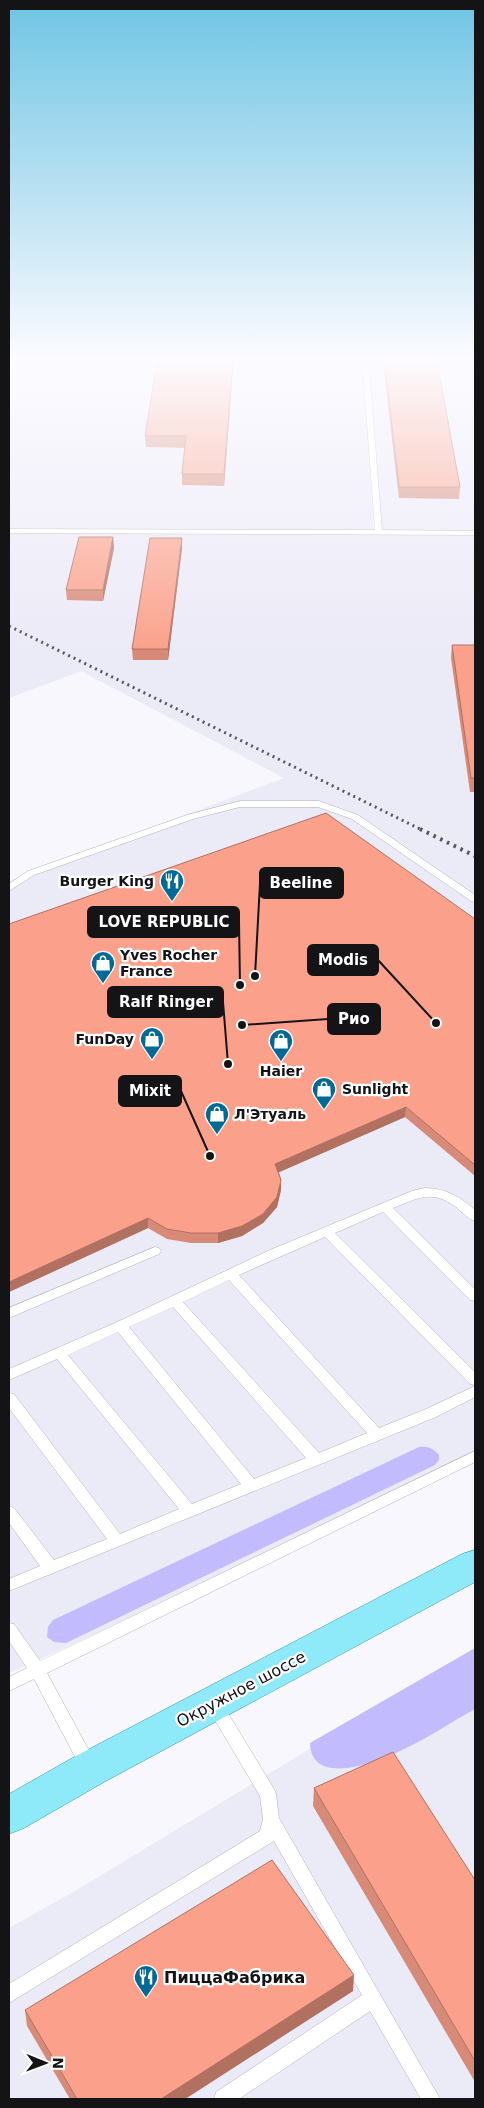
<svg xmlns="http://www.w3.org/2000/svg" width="484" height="2108" font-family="'DejaVu Sans',sans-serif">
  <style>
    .built { fill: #ebeaf7 }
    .green { fill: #c2bbfe }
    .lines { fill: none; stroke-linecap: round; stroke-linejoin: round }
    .lane-casing { stroke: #b1b1b7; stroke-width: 1 }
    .primary-casing { stroke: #3295a7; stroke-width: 1 }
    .lane { fill: #fff; fill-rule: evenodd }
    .primary { fill: #8ee9f8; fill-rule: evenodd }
    .rail-far1 { stroke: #56565a; stroke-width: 3; stroke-dasharray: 2 4; stroke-linecap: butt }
    .rail { stroke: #56565a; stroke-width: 4; stroke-dasharray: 2.5 5; stroke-linecap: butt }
    .wall { fill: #d88a78 }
    .shaded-wall { fill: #b07161 }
    .building { fill: #fba18b; stroke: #b07161 }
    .labels { text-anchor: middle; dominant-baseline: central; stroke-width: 4.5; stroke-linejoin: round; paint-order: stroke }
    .poi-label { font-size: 14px; font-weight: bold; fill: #141417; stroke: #fff; text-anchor: start }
    .near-street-label { font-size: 16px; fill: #141417; stroke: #fff }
    .near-poi-label { font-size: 16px; font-weight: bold; fill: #141417; stroke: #fff; text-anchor: start }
    .leader { fill: none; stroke: #141417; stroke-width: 2 }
    .callout-dot { fill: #141417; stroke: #fff; stroke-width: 2 }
    .callout { fill: #141417; stroke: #141417; stroke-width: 2 }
    .callout-label { font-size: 15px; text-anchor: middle; font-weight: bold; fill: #fff }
  </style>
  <rect width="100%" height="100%" fill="#f8f7fe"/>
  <path class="built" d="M9,356H475V1463L9,1673V881L284,778L81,671L9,698Z
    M475,1649V2099H9V1928L75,1891Z"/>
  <path class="green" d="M419,1447C428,1446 433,1448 439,1455V1460L435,1465L66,1643L54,1642L47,1637L48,1627L53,1620Z
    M475,1648V1709C451,1722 427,1739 402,1750C379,1762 311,1788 310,1743Z"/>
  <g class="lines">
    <g class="lane-casing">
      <path id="lane" d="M362,356H368L382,530L475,531V535L9,533V529L375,530Z
        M240,801H319L358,815L475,895V902L471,901L352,819L318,807H240L193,819L34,875L9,891V884L28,871L187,815Z
        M425,1188C446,1188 460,1197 475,1210V1221C468,1219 462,1212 456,1207C432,1189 418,1198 393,1208L475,1289V1301L470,1300L383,1212L335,1233L475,1372V1385L470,1384L325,1237L239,1275L379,1428L426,1409L475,1386V1397L436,1417L9,1591V1579L40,1566L9,1523V1506L14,1508L54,1560L107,1539L9,1408V1393L14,1394L120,1534L179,1509L57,1359L9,1380V1369L115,1323L270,1250L412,1191ZM229,1280L367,1433L319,1453L183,1302ZM173,1307L306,1458L254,1479L129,1327ZM118,1332L241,1484L192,1504L68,1355Z
        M155,1247L159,1248L161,1251L159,1254L9,1318V1308Z
        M475,1451V1462L47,1673L94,1760L96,1765L94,1770L88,1772L82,1770L34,1679L9,1691V1677L27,1668L9,1641V1623L14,1624L40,1661Z
        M214,1698L220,1700L274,1789L276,1794L279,1818L440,2099H421L370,2011L239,2099H214L216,2092L362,1995L274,1841L9,2003V1984L260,1831L263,1819L260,1796L206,1705L208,1700Z"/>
    </g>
    <g class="primary-casing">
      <path id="primary" d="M475,1550V1582L104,1782L24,1828L9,1834V1794L76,1756L462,1554Z"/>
    </g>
    <use href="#lane" class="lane"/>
    <use href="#primary" class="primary"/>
    <path class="rail-far1" d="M9,626L422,830"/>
    <path class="rail" d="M420,829L475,856"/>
  </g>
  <path class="wall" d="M382,356H436L460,487L459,499L399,498Z
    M233,367L224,486L182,485V474L185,448L146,447L145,436Z
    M113,537L114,548L103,601L67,600L66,590Z
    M182,538V548L168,660H133L132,649Z
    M452,645H475V792H470L451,658Z
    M475,919V1176L405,1117L279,1172L281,1180V1190L277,1207L263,1223L242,1236L218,1243H191L167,1239L148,1228L9,1292V924Z
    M314,1788L475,1880V2082L313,1806Z
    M353,1991L185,2099H70L27,2026L25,2010Z"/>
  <path class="shaded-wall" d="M233,357V367L224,486V474Z
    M113,537L114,548L103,601V590Z
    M182,538V548L168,660V649Z
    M406,1107L405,1117L275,1174V1164Z
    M281,1180V1190L277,1207L263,1223L242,1236L218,1243V1233Z
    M148,1218V1228L9,1292V1282Z
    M354,1975L353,1991L185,2099H161Z"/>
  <path class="building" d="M158,356L233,357L224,474H182L186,436H145Z
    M384,356H436L460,487H399Z
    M79,537H113L103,590H66Z
    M150,538H182L168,649H132Z
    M452,645H475V778H471Z
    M326,813L475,919V1165L406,1107L275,1164L281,1180L277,1197L263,1214L242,1226L218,1233H191L167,1229L148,1218L9,1282V924Z
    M393,1752L475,1880V2061L314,1788Z
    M272,1860L354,1975L161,2099H77L25,2010Z"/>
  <linearGradient id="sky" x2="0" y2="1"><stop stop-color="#6fc4e4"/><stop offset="0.55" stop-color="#fcfbff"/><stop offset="1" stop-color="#fcfbff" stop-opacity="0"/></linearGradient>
  <rect width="484" height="651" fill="url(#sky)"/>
  <defs>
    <g id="restaurant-pin" transform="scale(1.25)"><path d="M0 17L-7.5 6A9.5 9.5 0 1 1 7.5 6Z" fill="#006a97" stroke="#fff"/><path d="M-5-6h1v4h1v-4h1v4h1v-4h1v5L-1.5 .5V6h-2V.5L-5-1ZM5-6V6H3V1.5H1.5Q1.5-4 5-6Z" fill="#fff"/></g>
    <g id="shop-pin" transform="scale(1.25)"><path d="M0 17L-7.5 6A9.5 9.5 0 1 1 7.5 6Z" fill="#006a97" stroke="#fff"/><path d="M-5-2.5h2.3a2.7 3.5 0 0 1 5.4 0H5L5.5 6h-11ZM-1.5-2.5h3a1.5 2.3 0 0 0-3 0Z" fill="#fff"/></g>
  </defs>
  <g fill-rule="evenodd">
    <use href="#restaurant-pin" x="172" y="881"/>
    <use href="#shop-pin" x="103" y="963"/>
    <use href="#shop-pin" x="152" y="1039"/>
    <use href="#shop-pin" x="281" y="1041"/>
    <use href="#shop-pin" x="324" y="1089"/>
    <use href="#shop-pin" x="217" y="1114"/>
    <use href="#restaurant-pin" x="146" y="1977"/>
  </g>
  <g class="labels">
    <g class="poi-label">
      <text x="154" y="881" text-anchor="end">Burger King</text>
      <text x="120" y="955">Yves Rocher<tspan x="120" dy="16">France</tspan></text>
      <text x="134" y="1039" text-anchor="end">FunDay</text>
      <text x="281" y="1071" text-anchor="middle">Haier</text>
      <text x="342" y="1089">Sunlight</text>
      <text x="234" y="1114">Л'Этуаль</text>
    </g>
    <g class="near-street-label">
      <text transform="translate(241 1689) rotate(-28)">Окружное шоссе</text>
    </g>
    <g class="near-poi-label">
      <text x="164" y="1977">ПиццаФабрика</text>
    </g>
  </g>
  <path class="leader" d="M255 976L260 883M240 985L239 922M436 1023L378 960M228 1064L223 1002M242 1025L328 1019M210 1156L181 1091"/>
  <g class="callout-dot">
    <circle cx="255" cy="976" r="5"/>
    <circle cx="240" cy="985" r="5"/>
    <circle cx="436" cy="1023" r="5"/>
    <circle cx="228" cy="1064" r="5"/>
    <circle cx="242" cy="1025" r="5"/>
    <circle cx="210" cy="1156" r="5"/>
  </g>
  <g class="callout">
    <rect x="260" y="868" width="83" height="30" rx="5"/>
    <rect x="88" y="907" width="151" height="30" rx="5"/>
    <rect x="308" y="945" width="70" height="30" rx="5"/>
    <rect x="108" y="987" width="115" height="30" rx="5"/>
    <rect x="328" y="1004" width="52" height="30" rx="5"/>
    <rect x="119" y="1076" width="62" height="30" rx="5"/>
  </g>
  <g class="callout-label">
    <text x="301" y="888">Beeline</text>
    <text x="164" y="927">LOVE REPUBLIC</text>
    <text x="343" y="965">Modis</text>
    <text x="166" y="1007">Ralf Ringer</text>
    <text x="354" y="1024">Рио</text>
    <text x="150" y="1096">Mixit</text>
  </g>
  <rect width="484" height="2108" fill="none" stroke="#141417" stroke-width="20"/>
  <g transform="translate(45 2063) rotate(91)" stroke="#ffffff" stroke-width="4" paint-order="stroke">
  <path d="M0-4L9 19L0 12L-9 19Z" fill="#141417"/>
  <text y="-8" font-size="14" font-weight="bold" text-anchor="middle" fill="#141417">N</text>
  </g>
</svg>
